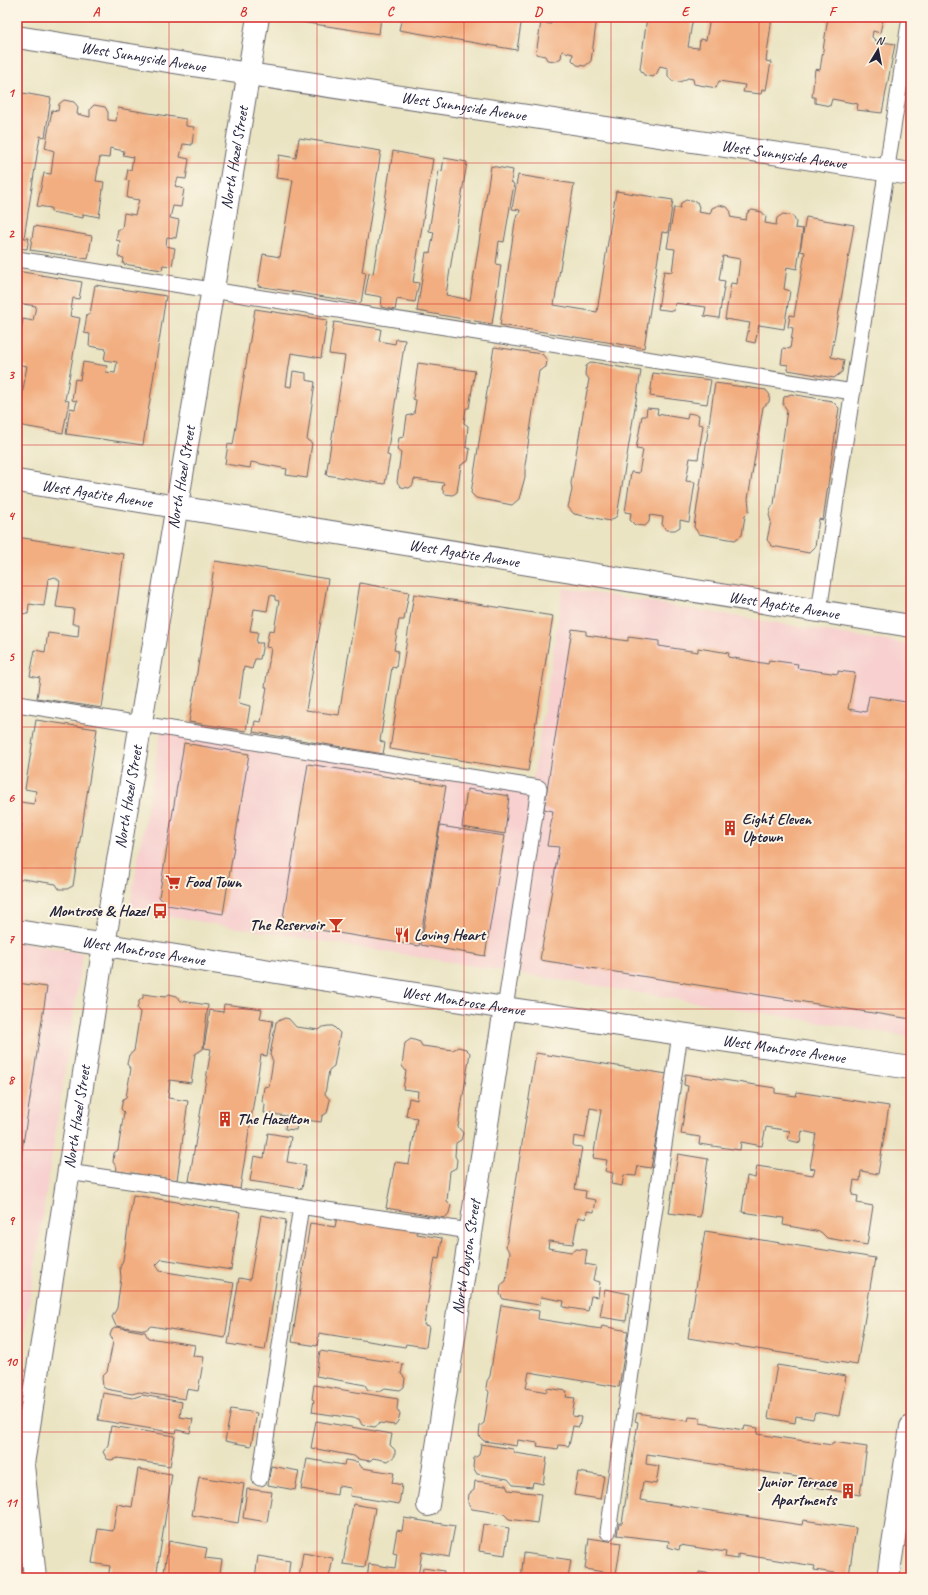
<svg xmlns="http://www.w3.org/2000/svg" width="928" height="1595" font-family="Caveat,sans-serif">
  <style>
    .built { fill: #f7d0cf }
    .building { fill: #f2ae80 }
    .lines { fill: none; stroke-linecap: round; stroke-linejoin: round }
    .service-casing { stroke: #68666b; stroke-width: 17 }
    .minor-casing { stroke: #68666b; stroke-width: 24 }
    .tertiary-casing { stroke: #68666b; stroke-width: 24 }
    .secondary-casing { stroke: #68666b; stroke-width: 24 }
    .service { stroke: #fff; stroke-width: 15 }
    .minor { stroke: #fff; stroke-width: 22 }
    .tertiary { stroke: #fff; stroke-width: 22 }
    .secondary { stroke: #fff; stroke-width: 22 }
    .grid { fill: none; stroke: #d62828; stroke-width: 1; stroke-opacity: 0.55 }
    .labels { text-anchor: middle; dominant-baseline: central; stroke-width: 4; stroke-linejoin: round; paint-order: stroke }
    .street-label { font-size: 16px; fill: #22223b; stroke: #fcf5e5 }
    .poi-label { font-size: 16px; font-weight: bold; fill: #22223b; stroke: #fcf5e5; text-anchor: start }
    .neatline { fill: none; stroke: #d62828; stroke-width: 1.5 }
    .grid-label { font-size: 13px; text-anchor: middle; font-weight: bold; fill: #d62828 }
  </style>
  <rect width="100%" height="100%" fill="#fcf5e5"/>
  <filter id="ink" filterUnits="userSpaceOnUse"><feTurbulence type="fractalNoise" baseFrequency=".025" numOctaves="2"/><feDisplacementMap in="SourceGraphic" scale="8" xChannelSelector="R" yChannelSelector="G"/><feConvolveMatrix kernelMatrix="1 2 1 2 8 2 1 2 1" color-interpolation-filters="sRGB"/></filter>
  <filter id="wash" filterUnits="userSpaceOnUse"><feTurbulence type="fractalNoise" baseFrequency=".012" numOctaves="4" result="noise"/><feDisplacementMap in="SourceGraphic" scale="16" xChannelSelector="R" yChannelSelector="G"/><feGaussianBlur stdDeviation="0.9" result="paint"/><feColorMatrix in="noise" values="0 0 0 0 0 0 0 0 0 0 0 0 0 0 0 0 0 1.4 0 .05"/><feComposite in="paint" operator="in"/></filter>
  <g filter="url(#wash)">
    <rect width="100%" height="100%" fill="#eae4c3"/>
    <path class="built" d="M563,588L911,645V1037L129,910L161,730L531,790Z
      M17,942L83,953L17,1383Z"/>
    <g id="blocks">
      <path class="building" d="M302,17H381L379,34L301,22Z
        M402,17H522L517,50L399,30Z
        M552,17H597L591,61L585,66L577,65L572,60L573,54L562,51L561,58L556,61L547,60L545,56L536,54L541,22L551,24Z
        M647,17H693L688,47L699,48L700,39L706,40L710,18L722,20L723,17H772L766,61L771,62L766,90L762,89L761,94L743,92L745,85L719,81L716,88L694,84L693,79L688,78L680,82L672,81L668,76V68L660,66L657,73L653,77L644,75L640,69Z
        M828,17H895V20L883,19L880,33L873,31L872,37L876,41L895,44L882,113L857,110L858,104L832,99L830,106L815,103V97H812L815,69L820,70Z
        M17,92L51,98L45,137L40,136L24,238H29L27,249L17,248Z
        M64,100L74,102L78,107L77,114L90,117V109L94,105L105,107L108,112V120L116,121L118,108L186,119V126L194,127L192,145L183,144L180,157L189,159L186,179L178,178L175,186L184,189L181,207L173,206L170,218L179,220L176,238L167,237L166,246L175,248L172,266L163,265L162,270L123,264L124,258L118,257L120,241L116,240L118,229H122L124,213L135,215L139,200L127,198L129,181L126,180L128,169L131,170L133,157L123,155L124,151L110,148L109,158L100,157L96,181L104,182L99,217L83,214V218L51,212V208L37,206L44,173L51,174L54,151L45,148L52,110L58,111L59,104Z
        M299,138L381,151L362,272L366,273L361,303L258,286L263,254L280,257L293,180L276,178L279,155L296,158Z
        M393,151L433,159L413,282L419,283L415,302L397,299L395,310L381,307L382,297L365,294L369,273L373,274Z
        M444,158L467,162L446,295L470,300L491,166L513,170L511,182L514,184L504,242L499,241L496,264L501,265L492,324L417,311L426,252L430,253L434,232L429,231L439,170L442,171Z
        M518,175L574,184L554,305L597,312L616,191L673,200L668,233L662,232L644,348L500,325L515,222L517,215H519L520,210L512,209Z
        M686,200L697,202L699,207L698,212L710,214L712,208L719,205L727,207L731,212L730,217L746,220L747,213L752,210L762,212L766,217L765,223L776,225L777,218L783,214L793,216L796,222L795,228L803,229L797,269L787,267L784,289L790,291L784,329L759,325L755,343L746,341L750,323L725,319L731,283L737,284L740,259L723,256L719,280L725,281L719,318L704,316L706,307L675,303L674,311L658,309L664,271L672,272L675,249L667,248L674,208H680L681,203Z
        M806,217L854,225L831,357L844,360L842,372L834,378L788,370V365L781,364L783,348L790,349L793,328L788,327L790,315L794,316L805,252L800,251Z
        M34,226L92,236L88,259L30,250Z
        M17,271L82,282L79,299L73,298L70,316L80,318L65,400L69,401L63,433L17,425L27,366L17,364V352L23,319L33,321L36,306L17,303Z
        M95,285L166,296L143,445L66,434L70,408L75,409L77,401L72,400L75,379L80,380L83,362L107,366L106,372L115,373L117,362L104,360L106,349L89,346L90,334L84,333L87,314H90Z
        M255,309L327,320L321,358L291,353L286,386L291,387L293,371L306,373V380L315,382L307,440L312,443L307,478L286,475L287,469L251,462L250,468L225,464L228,444L233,445Z
        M334,322L381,329L379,341L395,344L396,339L405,340L387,455L390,456L385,484L326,475L345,356L329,354Z
        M494,347L542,354L547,360L546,367L539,371L525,465V477L519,499L512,505L476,498L471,493Z
        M592,362L641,371L617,516L610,521L574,514L568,507L572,490L571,483L589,379L585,374L586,366Z
        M418,363L475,371L469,408H466L464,423L468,426L466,447L470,449L468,461L461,465L457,492L453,495L445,494L442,489L444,483L414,479L413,485L409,488L401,487L397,482L401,453L397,450L399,438L404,437L407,416L414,414L416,400L413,399Z
        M653,373L711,380L707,404L650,396Z
        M715,383L766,390L770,395L769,402L763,407L748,499L749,507V512L745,516L742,535L735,540L699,534L694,527Z
        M791,394L832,401L839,408L823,520L819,519L815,547L809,553L772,546L767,540L771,521L769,515L771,508L774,504L787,410L783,404L784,397Z
        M647,408L658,409L657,414L687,419L688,413L699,415L698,424L703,425L698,459L690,458L686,481L695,482L689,522L680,520V527L675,530H666L662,524L663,517L650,515L649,522L645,526L635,525L630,520L631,513L625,512L631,472L639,473L643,450L636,449L642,416H646Z
        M17,537L124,554L102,708L37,698L40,678L30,676L35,650L45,652L48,633L78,637L79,624H72L74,609L56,607L60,581L55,577L48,579L44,606L29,604L28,614L17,613Z
        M215,561L328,579L306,710L339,715L360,583L409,592L404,620H399L394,650L398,651L396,668L392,667L380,741L385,743L383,754L253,732L255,721L261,722L267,687H265L271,648L266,647L269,630L274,631L279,601L275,600V596L270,595L267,611L254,609L250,631L258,632L256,643H263L260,659H255L252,669L244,667L239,703L250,706L246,731L189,722Z
        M414,594L553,616L528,771L390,749Z
        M572,629L586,631V635L628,641V637L659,641V646L698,652V648L729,653L728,657L768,664L769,660L798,664L797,668L838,674V671L855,673L848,709L866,712L869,696L906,702V705L911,706V1019L540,960L559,847L547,846L553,811L544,809Z
        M36,720L97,729L73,886L67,889H59L56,884L23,879L17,882V843L19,842L22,824L17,823L20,802L34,804L36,791L25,789Z
        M184,743L249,754L223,914L167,905L159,897Z
        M308,764L446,786L419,946L282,924Z
        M467,789L509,796L505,834L462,827Z
        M440,826L505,836L485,956L421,945Z
        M17,983L47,987L18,1177H17Z
        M143,994L165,997L169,994L177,996L181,1001L208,1005L203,1049L195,1054L191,1083L170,1080L168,1098L188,1101L177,1180L153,1176L149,1180L142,1178L139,1174L116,1171L117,1168L113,1162L114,1153L118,1150L124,1112L121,1109L123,1099L126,1097L131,1069L127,1064L129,1055L134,1051L140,1012L137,1009L139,1001L143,998Z
        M224,1004L262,1009L260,1019L273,1021L267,1056L261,1055L240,1189L189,1181L211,1049L204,1048L210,1010L223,1012Z
        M285,1018L289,1019L296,1027L319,1030L323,1027L328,1026H333L340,1033L334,1066L329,1070L325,1094L330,1100L327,1113L322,1116L321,1122L298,1119L296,1130L285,1129L287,1116L264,1113L265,1105L262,1101L264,1087L269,1086L273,1061L270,1055L276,1022Z
        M411,1039L420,1042L422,1046L453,1050L458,1047L466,1049L470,1053L458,1127L463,1133L461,1140L456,1143L455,1156L457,1160L456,1168L450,1171L447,1201L451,1205L449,1213L445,1218L386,1208L395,1162L409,1164L417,1118L406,1116L409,1098L417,1100L418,1091L403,1089L406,1071L402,1066L405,1043Z
        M536,1053L667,1074L651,1168L638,1166L636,1176L624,1175L622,1186L611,1184L613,1173L605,1171L607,1160L593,1158L601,1110L590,1108L585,1138L574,1136L573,1146L582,1147L575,1189L586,1191L585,1198L596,1200L594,1212L587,1211L586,1219L578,1217L573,1244L549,1241L548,1248L571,1252L576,1249L587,1250L585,1264L596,1266L593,1280L600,1282L598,1297L591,1296L588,1311L563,1307L564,1301L541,1297L539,1305L503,1299L500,1294L501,1285L506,1281L510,1252L506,1247Z
        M685,1074L775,1088V1093L796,1096L797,1092L889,1106L878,1174L861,1171L860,1181L854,1180L852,1195L858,1196L857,1203L873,1206L867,1245L827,1238L821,1232L783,1225L784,1218L742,1212L747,1176L755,1178L757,1166L813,1175L815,1169L810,1168L816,1134L802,1131L800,1143L788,1140L790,1131L766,1127L762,1146L741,1142L740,1150L699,1144L700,1137L681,1134L688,1086L684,1085Z
        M268,1133L291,1137L287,1162L306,1165L302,1189L250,1181L254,1156L264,1158Z
        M678,1154L708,1159L700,1217L669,1213Z
        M133,1195L240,1212L231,1270L162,1259L156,1265L160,1271L234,1283L225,1338L151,1326L145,1330L116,1326L112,1317L117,1308L121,1278L120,1267L123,1260Z
        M261,1215L286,1220L265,1350L228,1344L239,1278L250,1280Z
        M337,1217L418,1229L417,1234L442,1238L439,1259L435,1258L424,1325L429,1326L426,1347L406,1344L405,1347L319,1333L317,1346L292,1342L310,1223L335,1227Z
        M705,1231L875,1258L857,1365L688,1338Z
        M605,1289L630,1294L626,1321L600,1317Z
        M501,1305L539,1311L538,1319L601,1329L602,1326L628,1331L619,1387L529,1372L526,1388L547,1392V1388L567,1391L566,1397L575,1398L572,1416L581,1417L579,1427L573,1426L569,1446L559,1445L558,1449L537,1446L538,1443L518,1440L517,1446L484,1441L479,1436L480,1426L484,1423L489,1392L486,1388L487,1381L490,1376Z
        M116,1327L145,1332L148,1338L195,1345L193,1356L204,1357L198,1391L187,1389L185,1399L139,1392L132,1394L106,1389L103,1387L102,1377L107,1372L113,1342L110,1335L112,1330Z
        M320,1351L403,1364L401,1374L405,1378L404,1387L400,1390L385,1388L380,1391L368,1390L365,1385L316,1376Z
        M777,1365L846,1376L839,1416L815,1412L813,1419L796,1416L795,1423L768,1418Z
        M314,1385L398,1399L397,1409L400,1414L398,1421L395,1425L380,1423L375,1427L362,1425L359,1419L312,1412L314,1400L312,1399Z
        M103,1393L133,1398L142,1395L182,1402L180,1417L193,1419L190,1433L177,1430L176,1433L98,1420Z
        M231,1409L257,1413L251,1446L225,1441Z
        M637,1413L688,1421L689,1417L700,1418V1423L744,1430L745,1426L758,1428L757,1434L832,1445L833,1442L867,1447L860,1495L809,1486L811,1479L647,1454L646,1464L659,1466L656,1484L643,1482L640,1500L802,1525L803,1520L856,1528L849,1575L814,1570L815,1566L738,1554V1559L725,1557L726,1552L680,1545L679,1550L668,1547L669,1541L617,1535L619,1523H622L638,1422L635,1421Z
        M316,1421L392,1434L390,1445L395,1450V1456L388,1461L373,1458L370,1461L358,1459L354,1456L311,1448Z
        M111,1426L175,1436L170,1466L118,1458L111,1460L107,1459L103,1452L108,1445Z
        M481,1444L513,1449L515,1453L547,1458L543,1484L533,1482L532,1487L513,1485L508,1479L477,1474L473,1467L474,1458L479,1455Z
        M307,1459L344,1465L345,1460L358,1462L362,1468L394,1473L392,1483L402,1485L399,1504L350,1496L351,1488L338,1486L337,1495L301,1489Z
        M271,1466L299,1471L295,1490L268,1485Z
        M138,1469L172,1474L156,1578H108L110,1566L92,1563L98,1529L113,1531L117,1504L132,1507Z
        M578,1472L604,1476L600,1499L574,1495Z
        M199,1477L244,1484L238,1523L192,1515Z
        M475,1481L506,1485L508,1490L541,1494L537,1523L509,1519L504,1514L472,1509L468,1503L469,1494L474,1490Z
        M247,1489L272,1492L267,1522L243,1518Z
        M353,1504L375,1508L365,1567L343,1564Z
        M404,1518L455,1526L449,1557L422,1552L418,1576L404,1574L403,1578H367L369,1564L395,1568L397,1554L393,1553L397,1530L402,1531Z
        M483,1524L509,1528L505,1555L479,1551Z
        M589,1538L621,1543L616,1574L585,1569Z
        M169,1541L207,1548L205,1558L222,1560L219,1578H163Z
        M303,1553L333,1558L329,1578H299Z
        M524,1553L571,1560L568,1578H521Z
        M258,1556L290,1561L288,1578H255Z
        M423,1568L444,1571L443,1578H422Z
        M699,1572L732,1577V1578H698Z"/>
    </g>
  </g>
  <g filter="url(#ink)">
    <use href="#blocks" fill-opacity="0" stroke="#68666b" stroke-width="1"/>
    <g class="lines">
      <g class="service-casing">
        <path id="service" d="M17,259L853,392
          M819,611L910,17
          M17,704L539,788L505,1008
          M68,1172L470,1231
          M260,1478L301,1206
          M608,1532L680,1034"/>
      </g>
      <g class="minor-casing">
        <g id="minor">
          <path id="s1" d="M17,37L249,74L911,174"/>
          <path id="s2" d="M17,481L911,626"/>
          <path id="s3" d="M428,1505L505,1008"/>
          <path id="s4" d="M35,1578L23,1465L24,1458L104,945L258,17"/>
        </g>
      </g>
      <g class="tertiary-casing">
        <path id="tertiary" d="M888,1578L911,1427"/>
      </g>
      <g class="secondary-casing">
        <g id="secondary">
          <path id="s5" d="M17,931L505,1008L911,1068"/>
        </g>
      </g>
      <use href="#service" class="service"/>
      <use href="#minor" class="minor"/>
      <use href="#tertiary" class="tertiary"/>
      <use href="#secondary" class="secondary"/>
    </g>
  </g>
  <path class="grid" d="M169,17V1578M317,17V1578M464,17V1578M611,17V1578M759,17V1578M17,163H911M17,304H911M17,445H911M17,586H911M17,727H911M17,868H911M17,1009H911M17,1150H911M17,1291H911M17,1432H911"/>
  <defs>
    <g id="building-bare" transform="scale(1.2)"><path d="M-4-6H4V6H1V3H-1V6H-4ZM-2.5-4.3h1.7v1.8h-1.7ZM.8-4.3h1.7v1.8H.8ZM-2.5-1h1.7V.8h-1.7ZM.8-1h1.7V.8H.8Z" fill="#c8321e" stroke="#fcf5e5" stroke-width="2.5" paint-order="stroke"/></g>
    <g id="supermarket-bare" transform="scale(1.2)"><path d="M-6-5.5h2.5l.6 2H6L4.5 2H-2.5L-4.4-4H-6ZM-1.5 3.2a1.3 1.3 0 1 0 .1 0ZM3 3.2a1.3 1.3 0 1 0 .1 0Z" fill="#c8321e" stroke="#fcf5e5" stroke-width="2.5" paint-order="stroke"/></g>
    <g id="bus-bare" transform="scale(1.2)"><path d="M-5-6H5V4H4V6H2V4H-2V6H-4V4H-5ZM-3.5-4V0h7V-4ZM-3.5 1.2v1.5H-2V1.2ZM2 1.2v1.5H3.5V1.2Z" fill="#c8321e" stroke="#fcf5e5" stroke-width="2.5" paint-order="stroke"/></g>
    <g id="bar-bare" transform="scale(1.2)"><path d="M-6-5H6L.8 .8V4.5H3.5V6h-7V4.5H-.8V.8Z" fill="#c8321e" stroke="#fcf5e5" stroke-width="2.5" paint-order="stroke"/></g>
    <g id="restaurant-bare" transform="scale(1.2)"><path d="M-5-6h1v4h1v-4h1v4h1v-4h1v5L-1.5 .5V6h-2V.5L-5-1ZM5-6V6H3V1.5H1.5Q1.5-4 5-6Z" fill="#c8321e" stroke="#fcf5e5" stroke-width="2.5" paint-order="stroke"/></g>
  </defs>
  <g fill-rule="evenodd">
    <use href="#building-bare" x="730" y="828"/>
    <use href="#supermarket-bare" x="173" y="882"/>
    <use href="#bus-bare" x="160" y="911"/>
    <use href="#bar-bare" x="336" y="925"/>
    <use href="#restaurant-bare" x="402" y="935"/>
    <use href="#building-bare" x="225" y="1119"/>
    <use href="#building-bare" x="848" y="1491"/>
  </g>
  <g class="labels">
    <g class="street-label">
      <text stroke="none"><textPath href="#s1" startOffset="128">West Sunnyside Avenue</textPath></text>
      <text stroke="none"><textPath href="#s1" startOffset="452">West Sunnyside Avenue</textPath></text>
      <text stroke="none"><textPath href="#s1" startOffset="776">West Sunnyside Avenue</textPath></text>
      <text stroke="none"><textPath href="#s4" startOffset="1438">North Hazel Street</textPath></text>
      <text stroke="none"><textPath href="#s4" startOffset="1114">North Hazel Street</textPath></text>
      <text stroke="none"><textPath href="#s2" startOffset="81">West Agatite Avenue</textPath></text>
      <text stroke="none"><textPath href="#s2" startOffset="453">West Agatite Avenue</textPath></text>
      <text stroke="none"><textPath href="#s2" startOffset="777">West Agatite Avenue</textPath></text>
      <text stroke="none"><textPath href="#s4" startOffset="790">North Hazel Street</textPath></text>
      <text stroke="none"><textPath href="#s5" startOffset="128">West Montrose Avenue</textPath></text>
      <text stroke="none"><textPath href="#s5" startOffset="452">West Montrose Avenue</textPath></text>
      <text stroke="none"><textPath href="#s5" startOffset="776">West Montrose Avenue</textPath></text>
      <text stroke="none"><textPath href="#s4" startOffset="466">North Hazel Street</textPath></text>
      <text stroke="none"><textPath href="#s3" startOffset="251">North Dayton Street</textPath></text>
    </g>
    <g class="poi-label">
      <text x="742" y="819">Eight Eleven<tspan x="742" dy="18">Uptown</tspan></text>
      <text x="185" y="882">Food Town</text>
      <text x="148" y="911" text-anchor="end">Montrose &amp; Hazel</text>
      <text x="324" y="925" text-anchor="end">The Reservoir</text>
      <text x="414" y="935">Loving Heart</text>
      <text x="237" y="1119">The Hazelton</text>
      <text x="836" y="1482" text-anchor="end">Junior Terrace<tspan x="836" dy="18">Apartments</tspan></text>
    </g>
  </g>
  <rect width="928" height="1595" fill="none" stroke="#fcf5e5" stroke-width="44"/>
  <g transform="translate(878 50) rotate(10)" stroke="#fcf5e5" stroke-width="3" paint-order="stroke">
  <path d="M0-3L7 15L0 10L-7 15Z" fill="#22223b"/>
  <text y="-6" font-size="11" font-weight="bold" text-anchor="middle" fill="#22223b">N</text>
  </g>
  <rect x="22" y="22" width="884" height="1551" class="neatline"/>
  <g class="grid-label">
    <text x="96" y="16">A</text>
    <text x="243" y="16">B</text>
    <text x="390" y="16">C</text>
    <text x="538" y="16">D</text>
    <text x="685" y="16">E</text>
    <text x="832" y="16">F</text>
    <text x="11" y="97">1</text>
    <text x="11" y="238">2</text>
    <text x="11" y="379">3</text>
    <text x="11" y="520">4</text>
    <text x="11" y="661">5</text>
    <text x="11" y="802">6</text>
    <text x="11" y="943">7</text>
    <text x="11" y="1084">8</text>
    <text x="11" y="1225">9</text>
    <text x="11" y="1366">10</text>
    <text x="11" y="1507">11</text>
  </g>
</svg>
